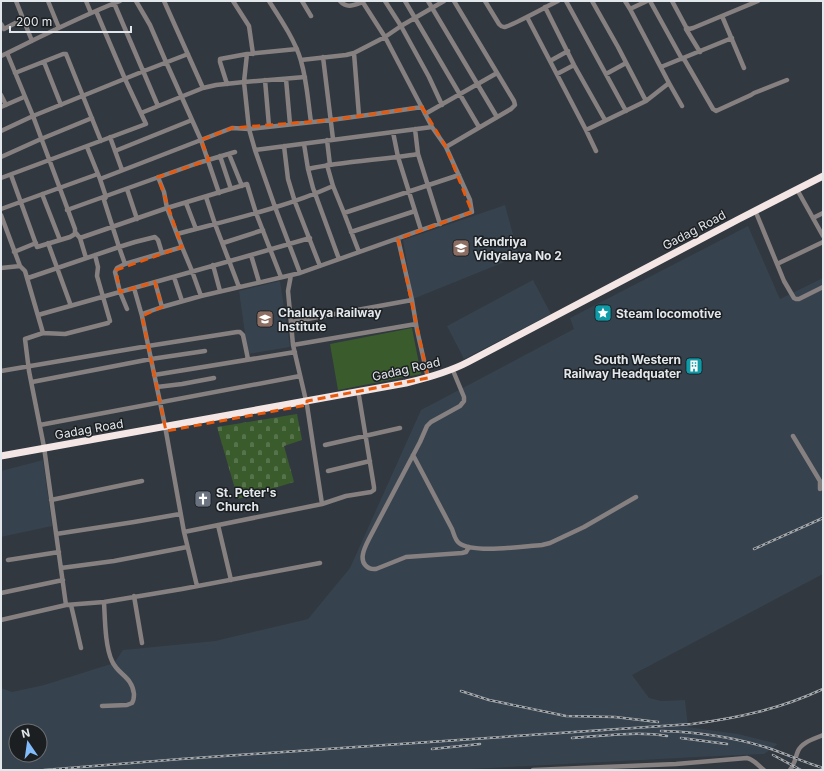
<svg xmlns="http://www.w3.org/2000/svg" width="824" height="771" font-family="Inter,sans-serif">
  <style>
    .built { fill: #36424e; fill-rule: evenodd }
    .green { fill: #3a5c2d }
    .cemetery { fill: url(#cemetery-stones) }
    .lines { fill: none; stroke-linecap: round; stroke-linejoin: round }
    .minor { stroke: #868080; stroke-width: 4.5 }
    .highway { stroke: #f3e6e4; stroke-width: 7 }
    .rail-casing { stroke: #a3a8ad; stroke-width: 2.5 }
    .rail { stroke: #1c1f22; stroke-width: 1; stroke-dasharray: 3; stroke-linecap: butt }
    .marked { fill: none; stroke: #e8590c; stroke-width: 3; stroke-dasharray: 8 5; stroke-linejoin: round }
    .labels { text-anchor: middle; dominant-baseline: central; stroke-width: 3; stroke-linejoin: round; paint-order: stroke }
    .street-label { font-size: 12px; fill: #e2e7eb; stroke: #1c1f22 }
    .poi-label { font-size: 12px; font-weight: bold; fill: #e2e7eb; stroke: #1c1f22; text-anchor: start }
  </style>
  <defs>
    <pattern id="cemetery-stones" width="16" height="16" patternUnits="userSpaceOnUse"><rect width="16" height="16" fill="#3a5c2d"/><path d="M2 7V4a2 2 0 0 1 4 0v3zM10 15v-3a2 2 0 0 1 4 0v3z" fill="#56734c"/></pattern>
  </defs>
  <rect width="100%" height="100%" fill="#31383f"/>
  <path class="built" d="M505,205L519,256L413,299L403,240Z
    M748,226L780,299L823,278V574L632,675L649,698L661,701L685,700L688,727L738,734L778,744L764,754L698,757L453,770H1V688L12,692L44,685L114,663L123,650L215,641L308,619L350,568L421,410L574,329L570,318ZM16,731H40V755H16Z
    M533,280L551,314L464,359L447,326Z
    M280,281L290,347L248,354L239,291Z
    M43,460L52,526L1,537V471Z"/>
  <path class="green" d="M412,328L421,374L338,390L330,344Z"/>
  <path class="cemetery" d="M297,414L302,440L284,446L294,482L238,499L217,427Z"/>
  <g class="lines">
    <path class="minor" d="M16,1L32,41
      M48,1L59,28
      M86,1L91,13
      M136,1L150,25L166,62L201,140L219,193
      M164,1L203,88
      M233,1L249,26L253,54
      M269,1C280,18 296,42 301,61C307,81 308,102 311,122
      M302,1L311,16
      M340,1C347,9 354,5 363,2
      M385,1L401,26L429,77L442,105
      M405,1L479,127
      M428,1L497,117
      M485,1L499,24C500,25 501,27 504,27C510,27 549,5 558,1
      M566,1L626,111
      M592,1L618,47L646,101
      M625,1L630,9L647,1
      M650,1L682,59H684L713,109L716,111L751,95L754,93L787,80
      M672,1L686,27L689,29L693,28L758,1
      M114,3L158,106
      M545,7L574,65L605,120
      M722,16L744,68
      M527,17L586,130L596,151
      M1,24L4,29L23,19
      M686,29L700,52
      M7,53L33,116L75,229V234L70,237L37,247L11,175
      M354,53L359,116
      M247,54L244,82L249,129L255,150
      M1,56C40,37 79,17 120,1
      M323,57L333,139
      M301,60L346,55L354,53L385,37L401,26L444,1
      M550,61L568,51
      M44,62L61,105
      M661,67L732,38
      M15,73L63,54H66L101,141
      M557,74L574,65
      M606,74L626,63
      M286,79L290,124
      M265,80L269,126
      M669,83L682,106
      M227,84L220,62V59L247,54L297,49
      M1,95L6,105
      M1,107L24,97
      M141,113L203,88L216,85L244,82L305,77
      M425,114L497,73
      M415,129L418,154L440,224
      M586,130L646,101L669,83L630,9
      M1,131L33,116L144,71L188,54
      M393,132L398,157L421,230
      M110,137L122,170
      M327,140L330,165
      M304,144L308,169C344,161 382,160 418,154
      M284,146L288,179L295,202L320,266
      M87,147L100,179L106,197L104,200L119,247L135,242L155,237L158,240L162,253
      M446,147L511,109L515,105L514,101L454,1
      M115,151L192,120
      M229,154L242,186
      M220,156L231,189
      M1,157L41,139L92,118
      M327,165L333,186L344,213L359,252
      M308,169L313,188L339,259
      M158,177L164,192L167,208L182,247L192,271L201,296
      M1,178L146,124L125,79L96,11
      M100,179L232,128L249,129L331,120L375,114L422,107
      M127,189L137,219
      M799,193L823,236
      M42,194L60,240
      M206,197L215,224L239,287
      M186,203L196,229
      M1,209L98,174
      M67,210L198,163L235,152
      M344,213L459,175
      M1,215L20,266
      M757,215L784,281L794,298L796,299H799L823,287
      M813,218L823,213
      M75,232L80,238L86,258
      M351,232L415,211
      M177,234C229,220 284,208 333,186
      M80,238L167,208L247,184L256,213L281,277
      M398,239L412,300L417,330L428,378
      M48,243L71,306
      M223,243L263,230
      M14,252L36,243
      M95,255L98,267L97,276L110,321
      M251,255L259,282
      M125,264L117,268L115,272L120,292L127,309
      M777,264L823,242
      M213,265L220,291
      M1,268L20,266L25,271L43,333L25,339L29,371L44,447L66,605
      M300,273L275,207L255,150L432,127
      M174,277L182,301
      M28,278L119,247L125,264L182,247
      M155,282L162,307
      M134,288L142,316L165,426L184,532L197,586
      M142,314L162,307L201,296L300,273L472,212L470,200L446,147L432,127L385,37L362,1
      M38,315L251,255L310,238
      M291,322L412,300
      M43,333L65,334L108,323
      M293,345L416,324
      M1,371L148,346L237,332H240L243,335L248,359
      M454,373L464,397V401L460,406L431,422L427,426L420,442L370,537C367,543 364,548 363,554C361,563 367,570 376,569L406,557L462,553L466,552L469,547
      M154,375L295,352
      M32,382L151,359L205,351
      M157,387L182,384L214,378
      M40,425L300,376
      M793,436L820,481V489
      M325,445L400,428
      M413,455L452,529C454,534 455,540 459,543C473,554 524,546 542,545L550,543L584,527L636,497
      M328,471L370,461
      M51,500L142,481
      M322,504L346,496L371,492L374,490V487L359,396
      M218,525L231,580
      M184,532L322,504L307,405L293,345L288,291L291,275
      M56,534L134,522L180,514
      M8,560L59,552
      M61,568L114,561L187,547
      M1,593L63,580
      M134,596L142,643
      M71,605L81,648
      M1,620L66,605L104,602L182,589L320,563
      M102,706L127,705L132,703C134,700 134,698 134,694C132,676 118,675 112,661C105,646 105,619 104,602
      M533,770L676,764L747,758C755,760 758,766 764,770
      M790,770C795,764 795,758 798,751C802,742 814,739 823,735"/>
    <path class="highway" d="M1,456L406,383C427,378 449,372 468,362L739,219L823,176"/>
    <g class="rail-casing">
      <path id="rail" d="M754,549L823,518
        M461,691L489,700L566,716L615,717L658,722
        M661,731C695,732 734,737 768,748C786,754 804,762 823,768
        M572,738C603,736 636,731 667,736
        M681,738L727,744
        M432,749L480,744
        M773,755L801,770
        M44,770L181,759L692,724C738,718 780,709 823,689"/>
    </g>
    <use href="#rail" class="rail"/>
  </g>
  <path class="marked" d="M422,107L446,147L472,212L398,239L428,378L307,401V405L166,431L142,316L162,307L155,282L120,292L116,270L182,247L158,177L209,160L201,140L232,128L331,120Z"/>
  <defs>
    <g id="school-square" transform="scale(0.9)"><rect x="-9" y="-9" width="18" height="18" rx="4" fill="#8d6e63" stroke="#1c1f22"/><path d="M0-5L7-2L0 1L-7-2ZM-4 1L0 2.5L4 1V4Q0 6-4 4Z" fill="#fff"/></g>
    <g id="sight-square" transform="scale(0.9)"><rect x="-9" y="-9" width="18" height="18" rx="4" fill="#0f9aa8" stroke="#1c1f22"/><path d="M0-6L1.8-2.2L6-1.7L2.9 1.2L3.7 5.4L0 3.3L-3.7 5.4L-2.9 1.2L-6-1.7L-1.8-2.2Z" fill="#fff"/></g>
    <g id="university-square" transform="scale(0.9)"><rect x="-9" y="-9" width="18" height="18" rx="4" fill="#8d6e63" stroke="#1c1f22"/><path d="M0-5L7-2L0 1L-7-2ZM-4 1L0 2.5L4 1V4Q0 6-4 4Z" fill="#fff"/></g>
    <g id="building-square" transform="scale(0.9)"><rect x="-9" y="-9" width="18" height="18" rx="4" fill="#0f9aa8" stroke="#1c1f22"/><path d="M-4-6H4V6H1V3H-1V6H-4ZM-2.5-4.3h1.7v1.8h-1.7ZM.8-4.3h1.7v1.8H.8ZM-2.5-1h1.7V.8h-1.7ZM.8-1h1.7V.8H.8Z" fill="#fff"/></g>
    <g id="church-square" transform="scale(0.9)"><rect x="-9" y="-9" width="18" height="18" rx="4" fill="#6b7280" stroke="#1c1f22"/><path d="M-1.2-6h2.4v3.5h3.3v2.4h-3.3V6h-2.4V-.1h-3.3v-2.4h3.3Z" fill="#fff"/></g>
  </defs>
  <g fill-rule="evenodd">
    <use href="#school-square" x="461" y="248"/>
    <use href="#sight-square" x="603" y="313"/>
    <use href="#university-square" x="265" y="319"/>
    <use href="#building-square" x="694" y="366"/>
    <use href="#church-square" x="203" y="499"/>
  </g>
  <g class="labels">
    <g class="street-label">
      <text transform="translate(694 230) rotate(-28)">Gadag Road</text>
      <text transform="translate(406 369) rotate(-13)">Gadag Road</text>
      <text transform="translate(89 429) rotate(-10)">Gadag Road</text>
    </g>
    <g class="poi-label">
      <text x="474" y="241">Kendriya<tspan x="474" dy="14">Vidyalaya No 2</tspan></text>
      <text x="278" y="312">Chalukya Railway<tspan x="278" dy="14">Institute</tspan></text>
      <text x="616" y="313">Steam locomotive</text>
      <text x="681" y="359" text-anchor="end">South Western<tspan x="681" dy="14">Railway Headquater</tspan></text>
      <text x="216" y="492">St. Peter's<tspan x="216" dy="14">Church</tspan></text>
    </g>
  </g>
  <rect width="824" height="771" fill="none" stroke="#e2e7eb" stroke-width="4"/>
  <g transform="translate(28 743) rotate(347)"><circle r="19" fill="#1c1f22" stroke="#6b6f72"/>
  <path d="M0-3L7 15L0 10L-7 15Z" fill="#82bcfa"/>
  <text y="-6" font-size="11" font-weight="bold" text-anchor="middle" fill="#e2e7eb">N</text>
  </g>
  <path d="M10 26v6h121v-6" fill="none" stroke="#e2e7eb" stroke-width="2"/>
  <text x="16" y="26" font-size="12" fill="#e2e7eb" stroke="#1c1f22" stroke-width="3" paint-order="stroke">200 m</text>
</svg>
